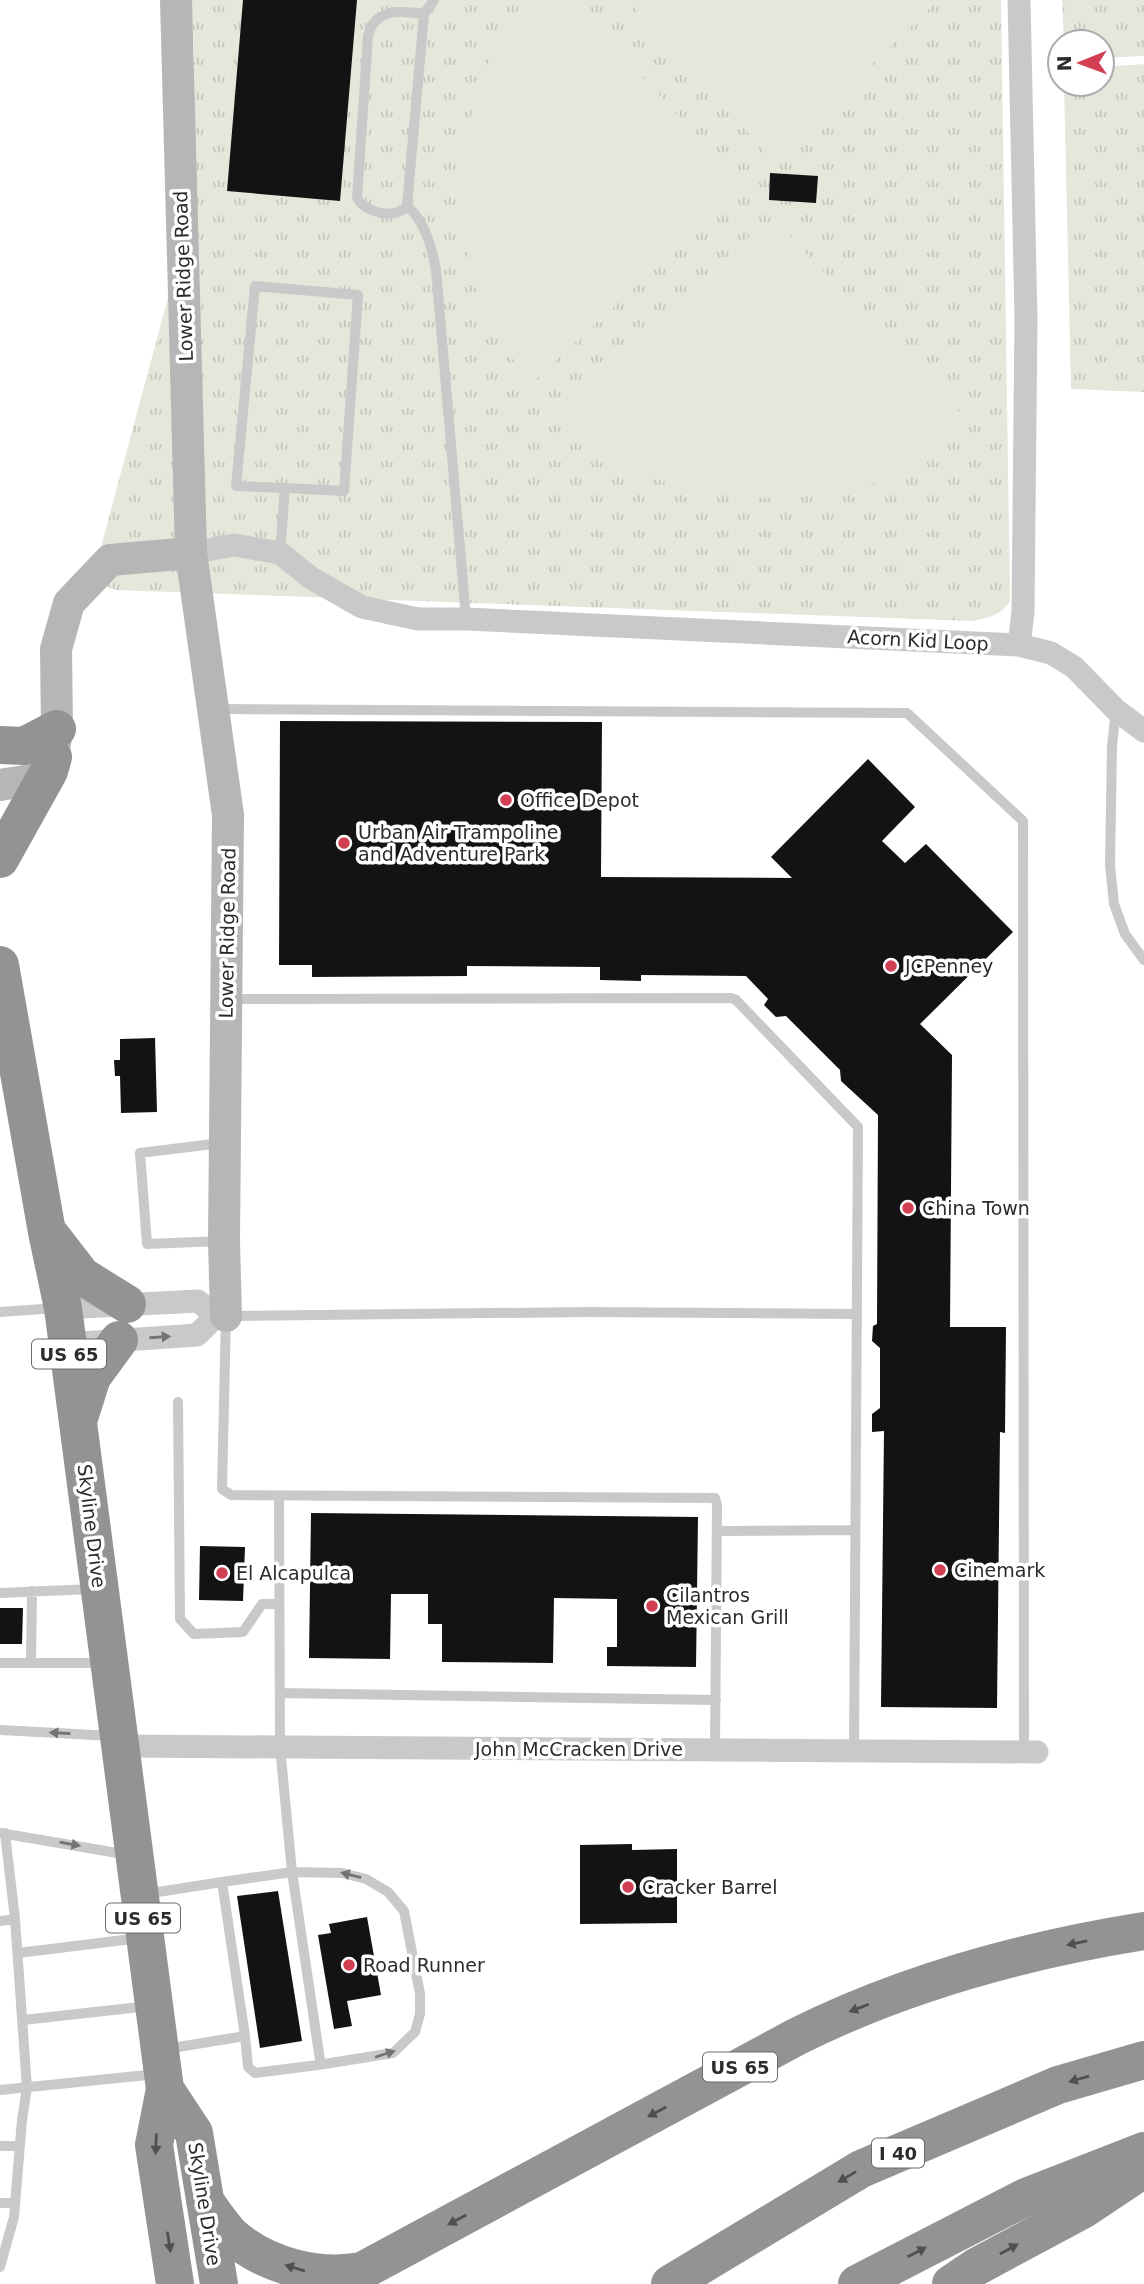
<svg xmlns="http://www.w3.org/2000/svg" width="1144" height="2284" font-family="'DejaVu Sans',sans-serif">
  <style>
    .grass { fill: url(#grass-tufts) }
    .pitch { fill: #e3e8db }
    .building { fill: #131313 }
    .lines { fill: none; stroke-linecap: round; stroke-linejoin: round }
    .lane { stroke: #c9c9c9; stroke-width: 10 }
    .street { stroke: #c9c9c9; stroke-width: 23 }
    .secondary { stroke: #b6b6b6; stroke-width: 32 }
    .highway { stroke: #939393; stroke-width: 38 }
    .oneway { fill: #737373 }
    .oneway2 { fill: #505050 }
    .poi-dot { fill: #d23f52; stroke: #fff; stroke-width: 2.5 }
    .labels { text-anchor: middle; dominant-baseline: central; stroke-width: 7; stroke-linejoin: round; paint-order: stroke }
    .shield { fill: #fff; stroke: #6b6b6b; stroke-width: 2 }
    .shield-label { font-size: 18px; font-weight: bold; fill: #2c2c2c }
    .street-label { font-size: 19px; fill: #2c2c2c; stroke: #fff }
    .poi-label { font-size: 19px; fill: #2c2c2c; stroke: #fff; text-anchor: start }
  </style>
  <defs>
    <pattern id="grass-tufts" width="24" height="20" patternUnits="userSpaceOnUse" patternTransform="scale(1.75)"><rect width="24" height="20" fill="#e3e8db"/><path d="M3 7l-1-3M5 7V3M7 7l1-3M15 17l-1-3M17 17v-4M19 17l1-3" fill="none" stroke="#c3c7bc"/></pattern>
  </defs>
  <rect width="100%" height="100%" fill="#fff"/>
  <path class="grass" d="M191,0H1001L1010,601C1001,616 989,617 973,621L116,590L105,586L94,573L184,238L194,143V49Z
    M1062,0H1144V56L1102,58V42H1064Z
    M1144,64V392L1071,389L1064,84H1102V67Z"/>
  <path class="pitch" d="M526,0H571L736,178V193L532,383C512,360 494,335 483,308C442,209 461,83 526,0Z
    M627,0H938L783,151L765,152Z
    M762,225H779L970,423C942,449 907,472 870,484C772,515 626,496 557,413Z"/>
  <path class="building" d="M243,0H357L340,201L227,191Z
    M770,173L818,176L816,203L769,200Z
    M280,721L602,722L601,877L792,878L771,857L868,759L915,807L882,841L905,863L926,844L1013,932L920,1024L952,1055L950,1327H1006L1005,1433L1000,1432L997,1708L881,1707L884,1431L872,1432V1414L880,1408V1348L872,1341L873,1326L877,1324L878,1115L841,1081L840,1070L786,1016L776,1017L764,1005L768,999L746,976L641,975V981L600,980V967L467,966V976L312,977V965H279Z
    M155,1038L157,1112L121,1113L120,1076H115L114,1060H120V1039Z
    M311,1513L698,1517L696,1667L607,1666V1647H617V1599L554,1598L553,1663L442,1662V1624H428V1594H391L390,1659L309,1658Z
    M200,1546L245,1547L243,1601L199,1600Z
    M0,1608H23L22,1644H0Z
    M632,1844V1850L677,1849V1923L580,1924V1845Z
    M278,1891L302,2041L260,2048L237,1896Z
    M367,1917L381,1995L347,2001L352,2026L334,2029L318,1935L331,1933L329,1924Z"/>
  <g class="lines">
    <path class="lane" d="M434,0L424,14L407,206C425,221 432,247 436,270L466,619
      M407,206C395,220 365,213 357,198L368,36C375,7 401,11 424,14
      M280,553L285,488L344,491L358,295L255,286L236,486L285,488
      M216,709L907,713L1023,821L1024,1752
      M1116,710L1112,746L1110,865L1114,904L1125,934L1144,960
      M229,999L731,998L736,1000L858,1127L854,1751
      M221,1241L147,1244L140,1153L221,1143
      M0,1312L57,1308
      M178,1402L180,1619L194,1634L243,1632L262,1604H279
      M717,1531L855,1530
      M0,1593L92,1589
      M0,1663H102
      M31,1663L32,1591
      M280,1693L716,1700
      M0,1730L113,1736
      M715,1750L717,1505L715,1498L231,1495L222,1489L226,1316L588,1312L857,1314
      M0,1833L129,1855
      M222,1882L292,1872L280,1747L279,1496
      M145,1894L222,1882L245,2036L166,2049
      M0,1921L15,1919
      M18,1953L140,1938
      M23,2020L149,2006
      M245,2036L248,2067L255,2073L318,2065L320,2060L292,1872L342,1873L366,1879L388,1892L404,1911L420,1994V2014L415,2032L393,2053L318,2065
      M0,2090L157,2074
      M0,2146H20
      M0,2203H15
      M0,2267L14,2217L22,2120L27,2088L15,1919L5,1833"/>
    <path class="street" d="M1019,0L1026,318L1023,612L1019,645
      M191,553L234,545L280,553L311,578L362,607L418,619H466L1019,645L1051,653L1074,667L1116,710L1144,731
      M63,1308L198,1301L216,1316
      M67,1344L197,1335L216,1316H226
      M121,1746L1037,1752"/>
    <path class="secondary" d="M191,553L228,815L224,1241L226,1316
      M0,785L31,780L53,757L57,729L56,649L69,603L110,560L191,553L176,0"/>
    <path class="highway" d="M0,745L24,746L57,729
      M0,859L49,771L53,757
      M0,965L47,1232L63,1308L165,2089L154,2145L175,2284
      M51,1236L82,1276L127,1304
      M79,1418L92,1377L119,1340
      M165,2089L194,2133L219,2284
      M205,2201C213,2212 222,2226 232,2236C266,2266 318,2279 362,2271
      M344,2284L362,2271L796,2037C904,1983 1025,1950 1144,1931
      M670,2284L861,2169L1058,2085L1144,2060
      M857,2284L1026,2197L1144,2151
      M951,2284L976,2267L1084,2209L1144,2169"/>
  </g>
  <defs><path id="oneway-solid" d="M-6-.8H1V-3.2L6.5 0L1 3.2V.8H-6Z" transform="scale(1.75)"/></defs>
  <g class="oneway">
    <use href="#oneway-solid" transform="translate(160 1337) rotate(-4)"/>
    <use href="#oneway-solid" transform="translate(60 1733) rotate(-177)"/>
    <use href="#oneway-solid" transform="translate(70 1844) rotate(10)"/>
    <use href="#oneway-solid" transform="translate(351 1875) rotate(-166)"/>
    <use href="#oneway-solid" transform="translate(385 2054) rotate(-18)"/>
  </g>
  <g class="oneway2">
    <use href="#oneway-solid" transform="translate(1077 1943) rotate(168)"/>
    <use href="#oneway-solid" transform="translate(859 2008) rotate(159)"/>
    <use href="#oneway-solid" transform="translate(1079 2079) rotate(164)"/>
    <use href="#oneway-solid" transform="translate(657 2112) rotate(152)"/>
    <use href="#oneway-solid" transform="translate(156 2144) rotate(92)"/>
    <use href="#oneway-solid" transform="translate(847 2177) rotate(149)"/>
    <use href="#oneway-solid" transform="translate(457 2220) rotate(152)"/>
    <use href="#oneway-solid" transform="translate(169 2242) rotate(81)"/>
    <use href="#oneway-solid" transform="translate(1009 2249) rotate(-29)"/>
    <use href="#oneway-solid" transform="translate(917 2252) rotate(-27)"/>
    <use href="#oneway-solid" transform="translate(295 2268) rotate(-163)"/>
  </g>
  <g class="poi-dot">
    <circle cx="506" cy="800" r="7"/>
    <circle cx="344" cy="843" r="7"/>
    <circle cx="891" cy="966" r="7"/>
    <circle cx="908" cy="1208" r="7"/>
    <circle cx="940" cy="1570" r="7"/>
    <circle cx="222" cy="1573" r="7"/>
    <circle cx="652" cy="1606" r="7"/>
    <circle cx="628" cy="1887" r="7"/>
    <circle cx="349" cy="1965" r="7"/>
  </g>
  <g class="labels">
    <g class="shield">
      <rect x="32" y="1339.5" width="74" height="29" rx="5"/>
      <rect x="106" y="1903.5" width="74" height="29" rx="5"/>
      <rect x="703" y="2052.5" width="74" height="29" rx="5"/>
      <rect x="872" y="2138.5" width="52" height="29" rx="5"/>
    </g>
    <g class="shield-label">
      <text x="69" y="1354">US 65</text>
      <text x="143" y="1918">US 65</text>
      <text x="740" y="2067">US 65</text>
      <text x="898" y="2153">I 40</text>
    </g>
    <g class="street-label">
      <text transform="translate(183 276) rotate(-92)">Lower Ridge Road</text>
      <text transform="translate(918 640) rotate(3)">Acorn Kid Loop</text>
      <text transform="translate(227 933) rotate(-89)">Lower Ridge Road</text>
      <text transform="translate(92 1526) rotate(83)">Skyline Drive</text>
      <text x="579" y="1749">John McCracken Drive</text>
      <text transform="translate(205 2204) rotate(81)">Skyline Drive</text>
    </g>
    <g class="poi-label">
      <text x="520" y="800">Office Depot</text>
      <text x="358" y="832">Urban Air Trampoline<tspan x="358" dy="22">and Adventure Park</tspan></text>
      <text x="905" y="966">JCPenney</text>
      <text x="922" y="1208">China Town</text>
      <text x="954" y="1570">Cinemark</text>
      <text x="236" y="1573">El Alcapulca</text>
      <text x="666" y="1595">Cilantros<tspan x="666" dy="22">Mexican Grill</tspan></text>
      <text x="642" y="1887">Cracker Barrel</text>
      <text x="363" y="1965">Road Runner</text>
    </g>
  </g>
  <g transform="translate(1081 63) rotate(269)"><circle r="33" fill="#ffffff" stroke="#ababab" stroke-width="2"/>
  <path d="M0-5L12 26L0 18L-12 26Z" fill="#d23f52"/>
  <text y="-10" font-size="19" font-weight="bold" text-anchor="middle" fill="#2c2c2c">N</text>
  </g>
</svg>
